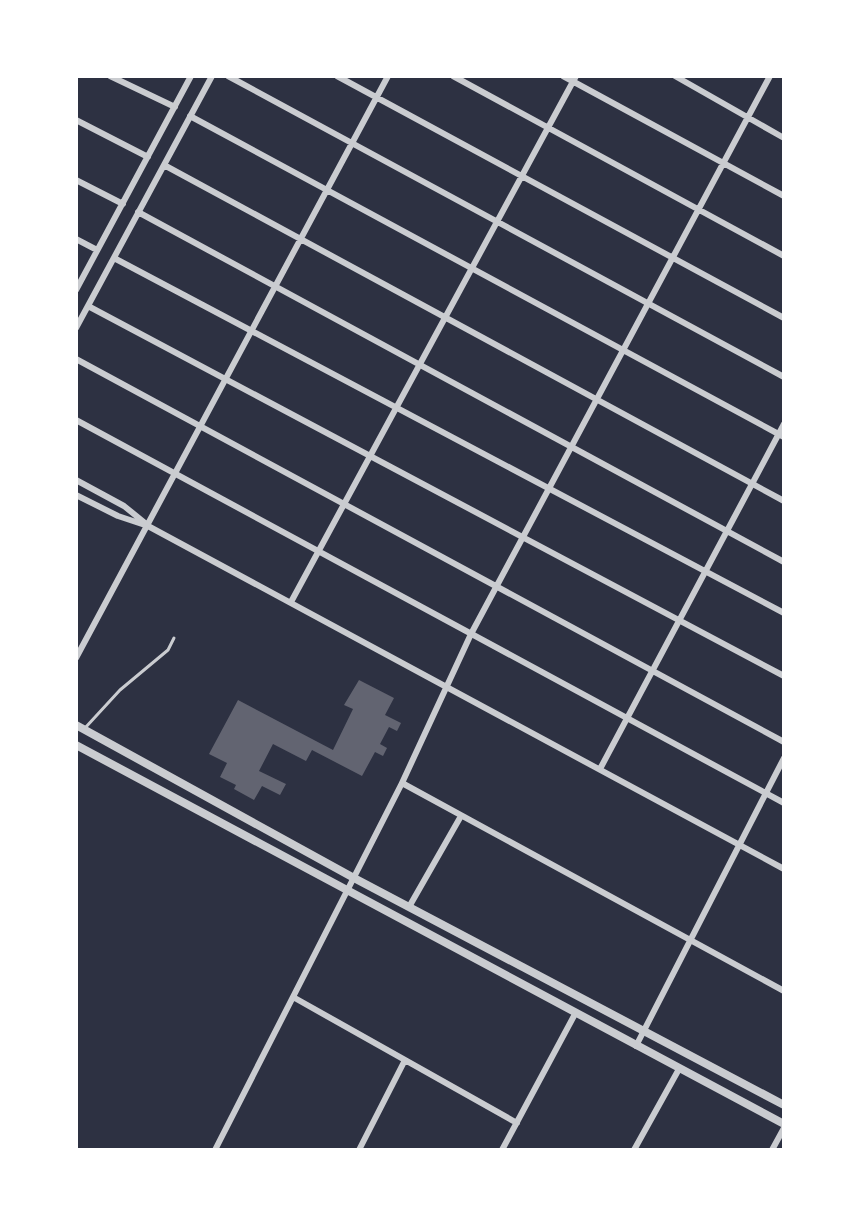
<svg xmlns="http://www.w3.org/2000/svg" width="860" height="1226" font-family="'Times New Roman',serif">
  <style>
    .building { fill: #626471 }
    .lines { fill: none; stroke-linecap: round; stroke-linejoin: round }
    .service { stroke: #caccd0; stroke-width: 3 }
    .minor { stroke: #caccd0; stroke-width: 6 }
    .tertiary { stroke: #caccd0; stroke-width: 8 }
  </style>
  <rect width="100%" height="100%" fill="#2d3142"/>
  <path class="building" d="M359,680L394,698L385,715L401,723L397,731L389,727L380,744L387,748L383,756L375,752L362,776L312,750L306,761L273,744L259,771L286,784L280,795L262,786L254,800L234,789L236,785L220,777L227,763L209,754L238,700L333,750L353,709L344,705Z"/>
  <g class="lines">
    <path class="service" d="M85,728L120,690L168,650L174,638"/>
    <path class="minor" d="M110,76L175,107
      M228,76L784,377
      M337,76L784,318
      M453,76L784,256
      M563,76L784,196
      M675,76L784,138
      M190,116L784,437
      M76,120L148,157
      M164,165L784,501
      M76,180L123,204
      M138,212L784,562
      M76,239L97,250
      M114,258L784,613
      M76,290L191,76
      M88,306L784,676
      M76,328L212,76
      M76,359L784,742
      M76,420L784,803
      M76,480L124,506L145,523
      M76,495L118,516L148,526L784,869
      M291,602L576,76
      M76,658L388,76
      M600,769L784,424
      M402,783L784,991
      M409,907L461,816
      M293,997L517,1123
      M636,1046L784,758
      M215,1150L402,783L471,634L770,76
      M359,1150L405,1060
      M502,1150L575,1014
      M634,1150L679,1069
      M772,1150L784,1128"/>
    <path class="tertiary" d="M76,725L354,878L784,1105
      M76,745L784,1124"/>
  </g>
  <rect width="860" height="1226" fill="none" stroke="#ffffff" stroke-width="156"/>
</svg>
